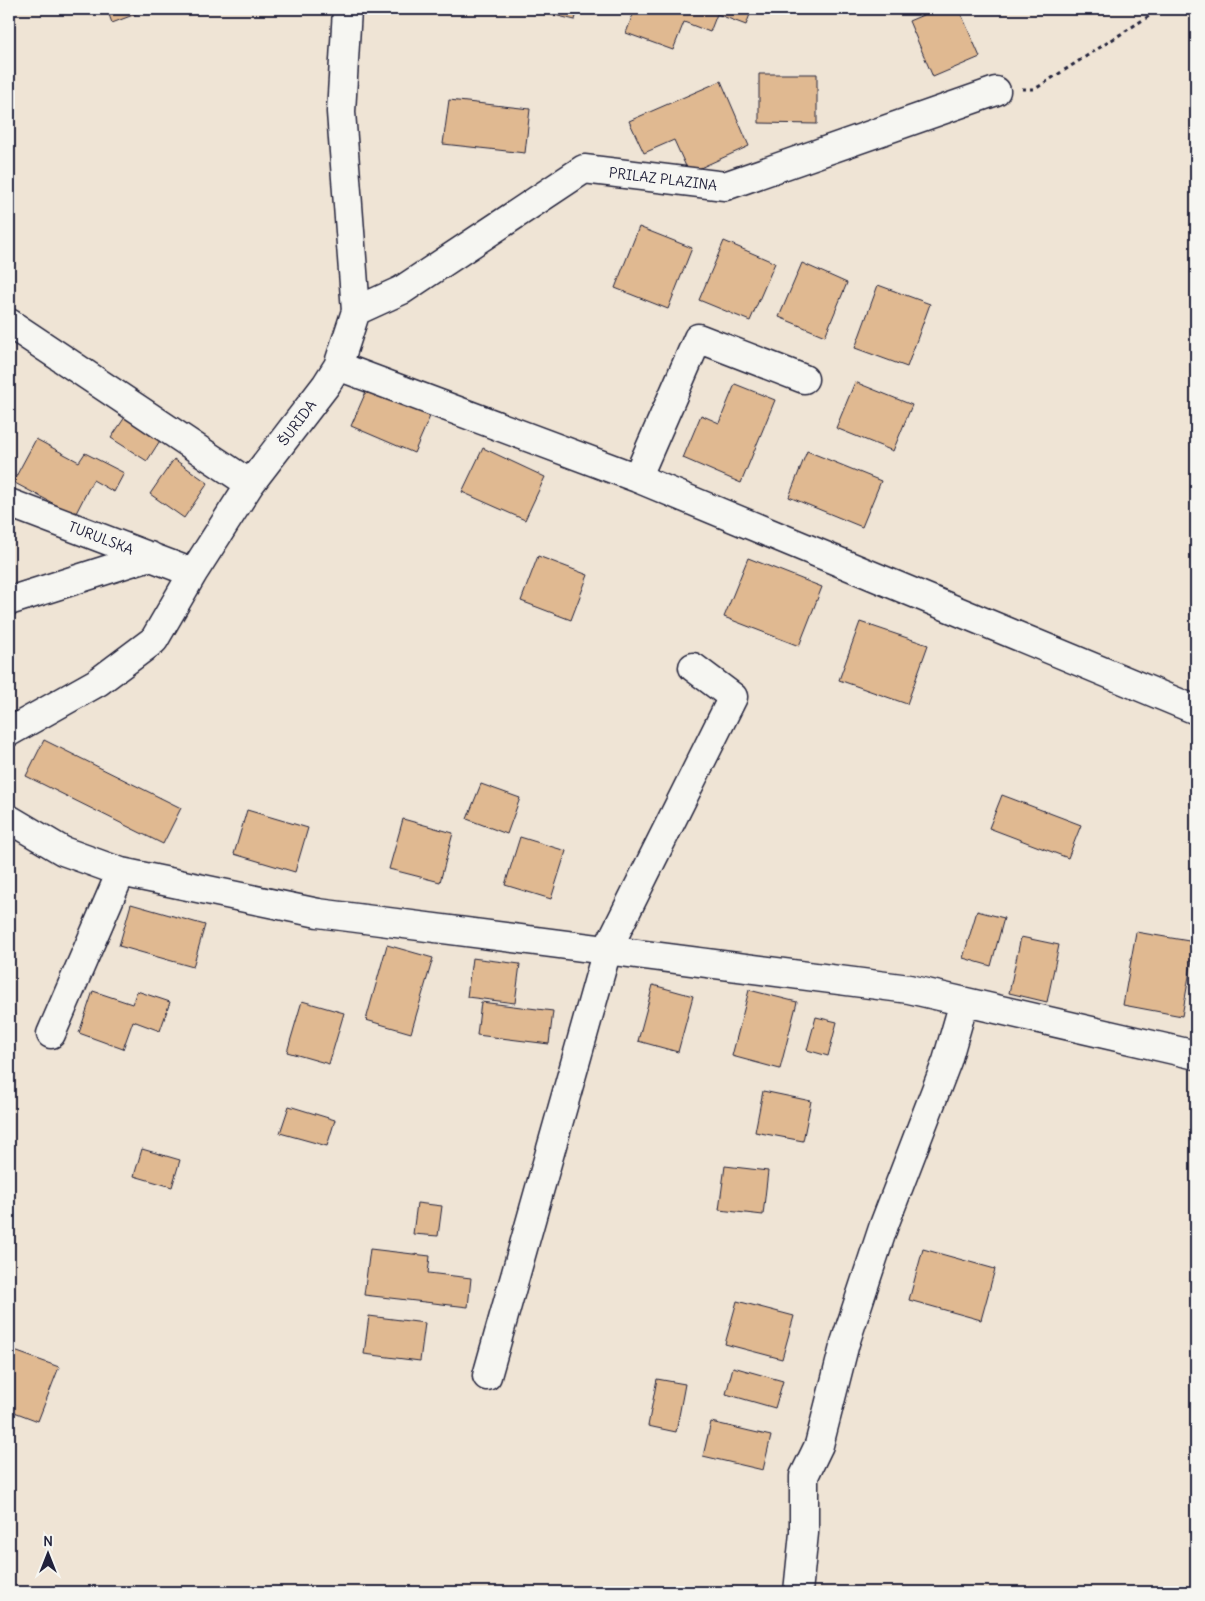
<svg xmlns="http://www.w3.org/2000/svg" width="1205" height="1601" font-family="Delius,sans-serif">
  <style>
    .building { fill: #e0b991; stroke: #22223b }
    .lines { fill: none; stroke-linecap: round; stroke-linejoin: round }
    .minor-casing { stroke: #22223b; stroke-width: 31 }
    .path { stroke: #22223b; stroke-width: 3; stroke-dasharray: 4 4; stroke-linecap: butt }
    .minor { stroke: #f6f6f2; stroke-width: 28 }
    .labels { text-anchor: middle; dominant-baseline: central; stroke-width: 4.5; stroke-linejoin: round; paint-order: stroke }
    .street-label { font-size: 14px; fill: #22223b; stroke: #f6f6f2 }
  </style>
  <rect width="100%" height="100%" fill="#efe4d5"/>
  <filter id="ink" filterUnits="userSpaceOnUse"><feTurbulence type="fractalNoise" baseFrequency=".02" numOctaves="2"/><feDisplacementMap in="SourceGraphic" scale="10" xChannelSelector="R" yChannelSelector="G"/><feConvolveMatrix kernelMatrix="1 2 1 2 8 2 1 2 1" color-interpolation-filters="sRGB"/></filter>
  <g filter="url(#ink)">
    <path class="building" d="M107,9H149L112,23Z
      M529,9H578L575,20Z
      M635,9H752L746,25L717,14L710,32L684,22L673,50L626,33Z
      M937,9H959L980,57L933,77L909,21Z
      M759,74H817V124L759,123Z
      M721,81L749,146L689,173L674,140L644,153L629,121Z
      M449,100L530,109L525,153L443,144Z
      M639,227L692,248L668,309L615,288Z
      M724,241L775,263L750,321L699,300Z
      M802,263L847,283L825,336L779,317Z
      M878,285L930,304L907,367L855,348Z
      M855,382L912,405L893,451L836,428Z
      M735,384L775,400L741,483L683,458L701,415L719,423Z
      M368,387L431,414L414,453L351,426Z
      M125,417L161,439L147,461L111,438Z
      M36,439L79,462L85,453L124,473L114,492L93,480L75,515L13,482Z
      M483,448L545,477L525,520L462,492Z
      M807,451L881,481L862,527L789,497Z
      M174,459L208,483L184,518L150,494Z
      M538,556L588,575L571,620L521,601Z
      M748,558L822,587L799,646L724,617Z
      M860,622L928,645L907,704L839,680Z
      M44,740L181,808L163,844L26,776Z
      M481,784L520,798L507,834L467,819Z
      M1002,795L1081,825L1068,858L989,828Z
      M247,810L308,828L295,872L234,854Z
      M403,819L453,833L440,882L389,869Z
      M520,837L566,851L551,899L505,885Z
      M131,904L205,925L193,967L119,946Z
      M977,911L1004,918L991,966L963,958Z
      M1136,932L1195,942L1182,1016L1123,1005Z
      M1021,937L1059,945L1047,1002L1009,993Z
      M387,945L433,958L411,1033L366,1020Z
      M472,958L520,964L515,1003L467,997Z
      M653,985L693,996L678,1052L638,1041Z
      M749,990L797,1002L780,1069L732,1056Z
      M93,991L132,1004L137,991L170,1002L160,1031L133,1021L123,1049L79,1033Z
      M302,1001L344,1013L329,1064L287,1052Z
      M481,1002L553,1011L549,1044L477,1035Z
      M816,1017L837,1022L828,1056L807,1050Z
      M763,1091L811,1101L803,1141L755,1132Z
      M289,1106L335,1120L327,1146L280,1133Z
      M142,1149L180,1160L172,1187L134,1176Z
      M725,1166L768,1171L763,1215L719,1210Z
      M417,1203L442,1206L438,1236L413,1234Z
      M370,1249L430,1256L428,1273L471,1278L468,1307L364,1295Z
      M923,1249L995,1269L981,1320L909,1300Z
      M737,1301L794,1316L782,1359L725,1344Z
      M369,1316L425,1323L420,1361L364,1354Z
      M9,1349L59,1367L38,1421L9,1410Z
      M733,1367L783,1381L775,1408L726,1394Z
      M657,1379L685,1384L676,1432L648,1426Z
      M711,1422L771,1436L763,1470L703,1456Z"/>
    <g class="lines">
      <g class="minor-casing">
        <path id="minor" d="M356,311L402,290L584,169L725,186L996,91
          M9,323L250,484
          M338,366L637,478L1196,710
          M637,478L698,338L804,379
          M9,503L193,573
          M9,601L150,556
          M9,732L98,682L154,640L193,573L250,484L326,385L338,366L356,311L341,112L347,9
          M9,819L63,851L121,872L318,913L909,989L1196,1055
          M51,1034L121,872
          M487,1376L607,950L733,697L693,667
          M798,1592L804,1533V1476L819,1445L845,1343L884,1225L947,1061L964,1002"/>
      </g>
      <path class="path" d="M1022,89H1035L1160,9"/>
      <use href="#minor" class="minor"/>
    </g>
  </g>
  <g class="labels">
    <g class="street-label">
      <text transform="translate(663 179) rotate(7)">PRILAZ PLAZINA</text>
      <text transform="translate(297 423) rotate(-53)">ŠURIDA</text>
      <text transform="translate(101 538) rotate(21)">TURULSKA</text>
    </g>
  </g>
  <rect width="1205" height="1601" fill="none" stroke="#f6f6f2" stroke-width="30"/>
  <rect x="15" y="15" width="1175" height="1571" fill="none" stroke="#22223b" stroke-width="2" filter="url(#ink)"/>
  <g transform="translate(48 1554)" stroke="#f6f6f2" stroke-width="4" paint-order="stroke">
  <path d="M0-4L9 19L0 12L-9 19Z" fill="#22223b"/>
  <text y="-8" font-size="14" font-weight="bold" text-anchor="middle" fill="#22223b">N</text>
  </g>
</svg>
